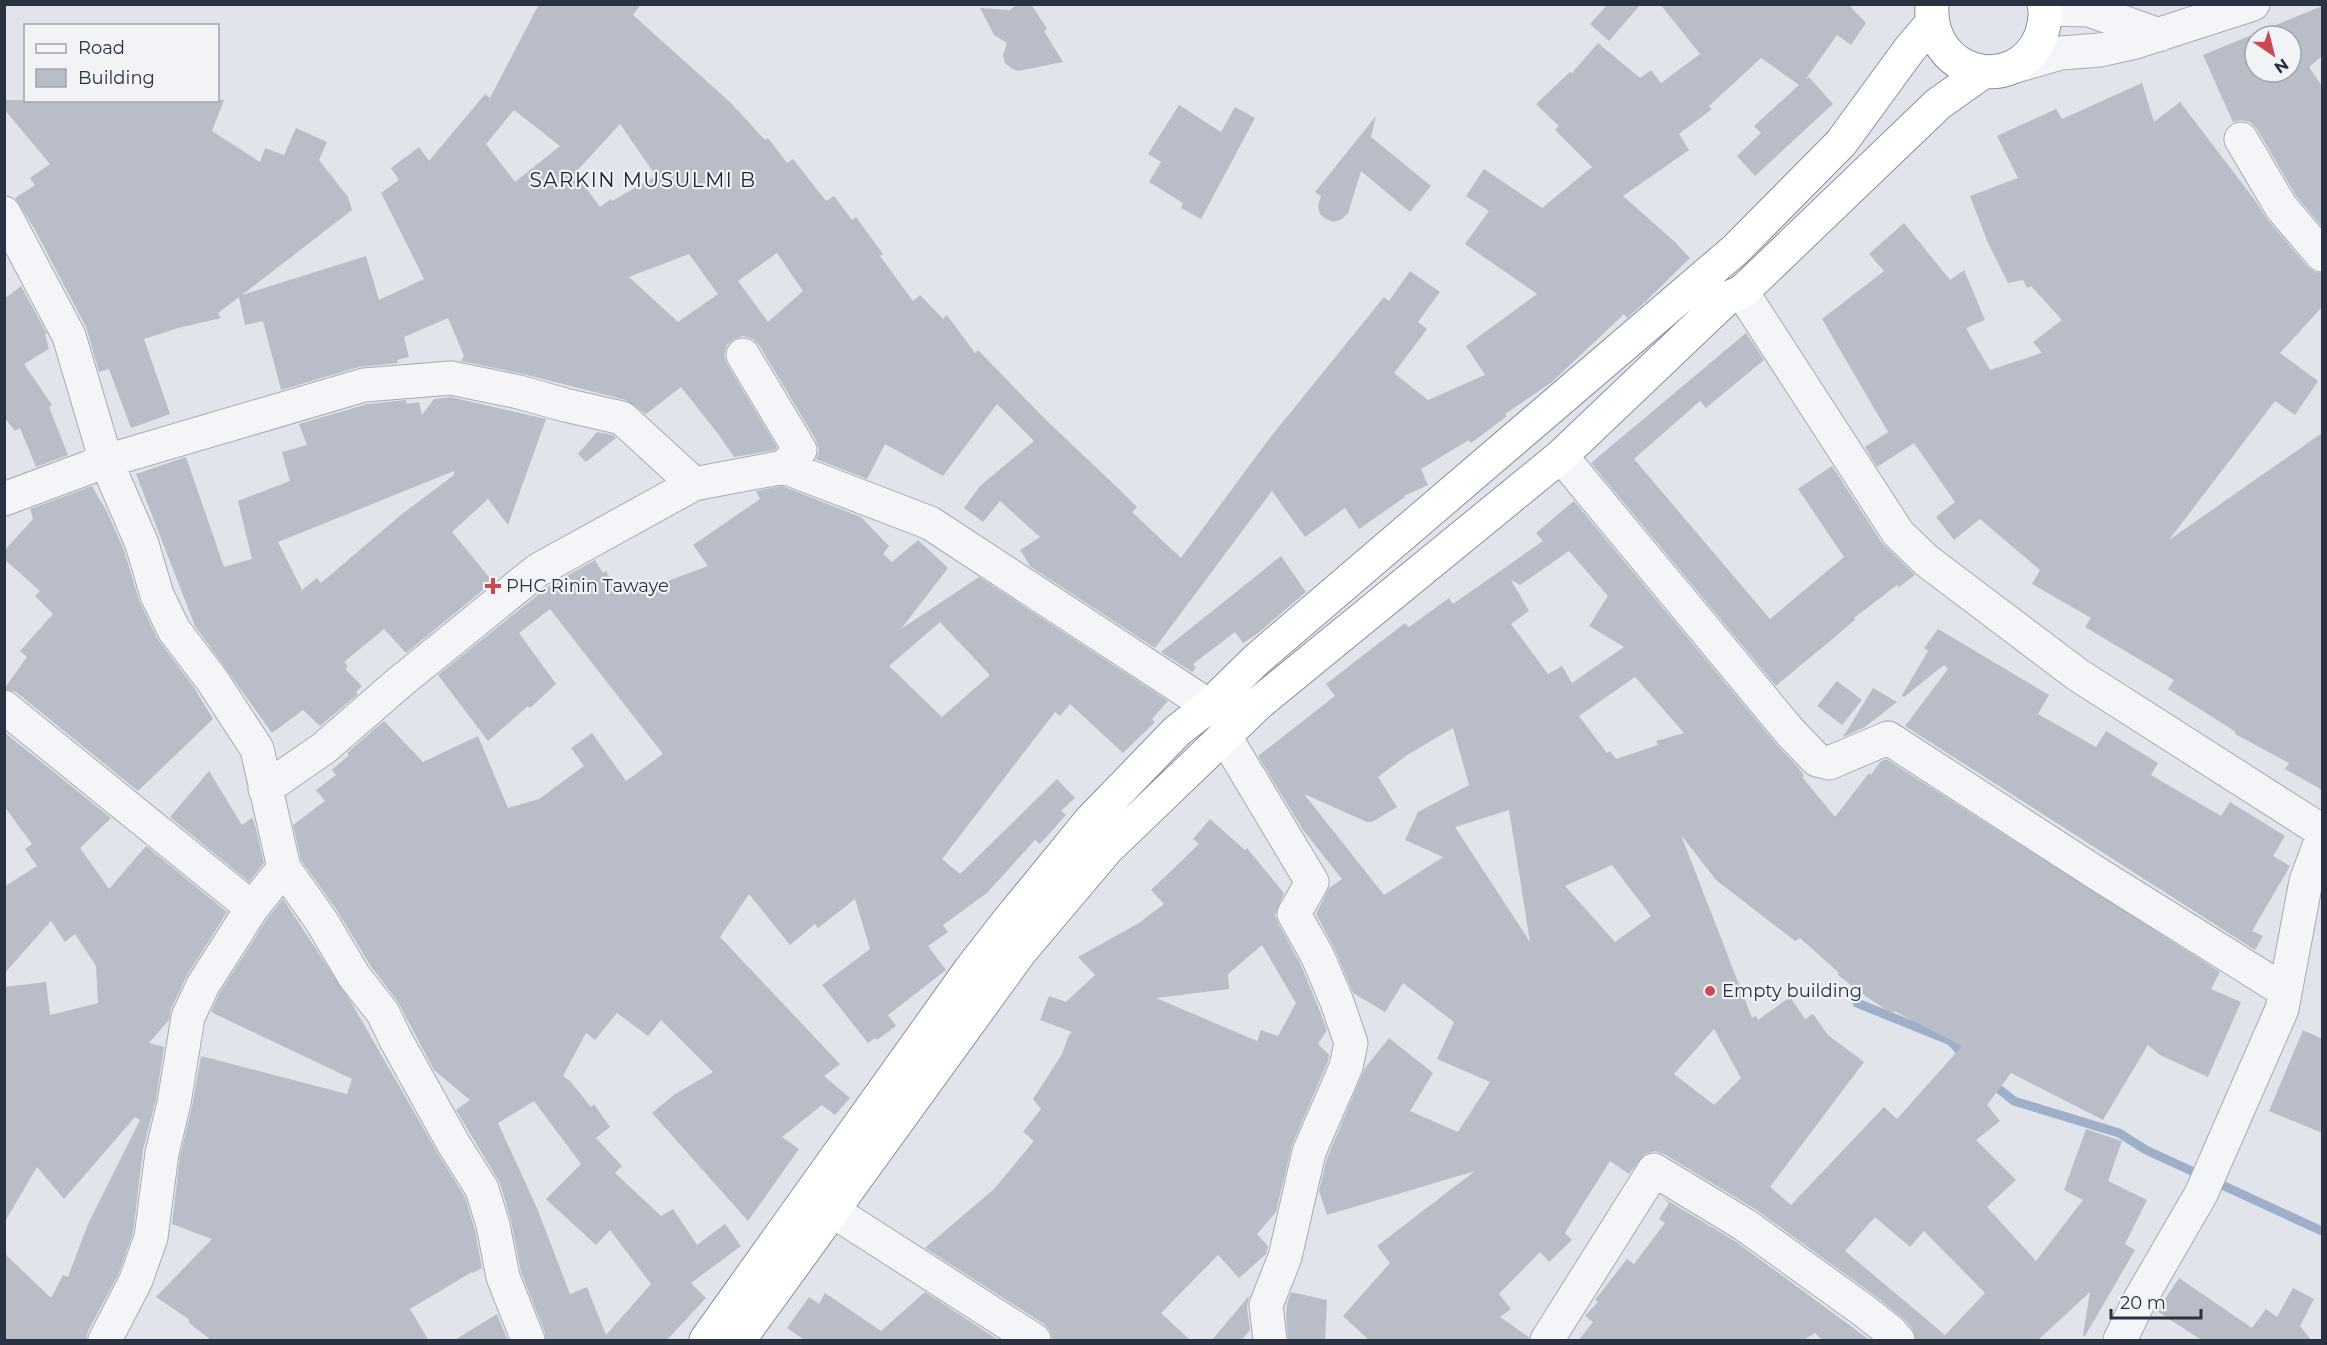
<svg xmlns="http://www.w3.org/2000/svg" width="2327" height="1345" font-family="Montserrat,sans-serif">
  <style>
    .lines { fill: none; stroke-linecap: round; stroke-linejoin: round }
    .stream { stroke: #9dafc9; stroke-width: 9 }
    .building { fill: #b9bdc7; fill-rule: evenodd }
    .minor-casing { stroke: #a6abb4; stroke-width: 35 }
    .highway-casing { stroke: #8990a0; stroke-width: 35 }
    .minor { stroke: #f4f5f8; stroke-width: 33 }
    .highway { stroke: #fff; stroke-width: 33 }
    .poi-dot { fill: #cc4953; stroke: #f1f3f7; stroke-width: 2 }
    .labels { text-anchor: middle; dominant-baseline: central; stroke-width: 4.5; stroke-linejoin: round; paint-order: stroke }
    .poi-label { font-size: 18px; fill: #2a3141; stroke: #f1f3f7; text-anchor: start }
    .neighbourhood-label { font-size: 20px; letter-spacing: 1.5px; fill: #1c2232; stroke: #f1f3f7 }
  </style>
  <rect width="100%" height="100%" fill="#e1e4ea"/>
  <g class="lines">
    <path class="stream" d="M1857,1003L1951,1041L1966,1058
      M1990,1082L2014,1101L2119,1133L2146,1150L2322,1231"/>
  </g>
  <path class="building" d="M539,4H641L633,15L731,103L765,140L768,138L787,163L793,159L826,201L834,196L852,220L856,217L883,254L880,256L913,301L920,295L943,319L947,315L975,353L978,350L1045,419L1121,491L1137,507L1132,512L1181,558L1269,439L1384,297L1389,301L1410,271L1440,292L1418,322L1427,329L1394,373L1428,400L1485,375L1466,346L1537,294L1465,244L1489,211L1466,196L1484,169L1542,208L1592,167L1555,130L1559,126L1536,104L1570,72L1572,73L1598,43L1640,78L1651,70L1661,83L1700,54L1660,4H1848L1866,23L1851,45L1837,35L1805,80L1809,77L1833,104L1755,176L1737,156L1761,133L1754,126L1799,85L1761,58L1709,106L1712,109L1679,134L1689,150L1623,196L1675,242L1690,258L1645,302L1627,318L1624,314L1552,382L1505,414L1507,416L1471,443L1469,440L1421,469L1428,485L1404,496L1405,497L1359,529L1345,508L1305,537L1272,491L1155,648L1031,567L1020,550L1040,537L1000,501L983,522L964,508L980,486L1034,441L997,404L943,476L885,444L867,479L816,459L819,451L816,440L759,345L753,339L743,336L734,339L727,345L724,355L727,364L777,447L775,450L734,457L719,435L681,387L646,414L626,400L523,374L461,361L464,356L448,318L404,337L409,357L397,360L398,363L359,367L281,390L263,321L245,325L239,297L218,313L221,318L178,328L144,339L170,414L131,428L109,369L99,372L86,327L34,228L15,198L35,185L30,178L50,164L4,109V100H224L212,131L260,162L265,148L284,155L296,128L327,142L319,160L348,197L352,210L242,295L366,256L379,300L424,279L381,193L399,180L391,168L419,147L429,161L485,94L490,98ZM514,110L560,146L515,182L486,144ZM620,124L656,176L612,201L611,199L600,207L575,173ZM777,253L803,291L768,322L738,281ZM689,254L718,294L678,322L629,277Z
    M1018,4H1031L1047,29L1044,31L1063,62L1018,71L1011,68L1005,63L1003,55L1007,43L994,35L980,8L1010,10Z
    M1608,4H1641L1609,41L1590,24Z
    M2322,6V56L2309,67L2322,86V227L2296,196L2257,129L2250,122L2241,120L2233,122L2203,55ZM2255,36H2291V72H2255Z
    M2142,83L2154,122L2180,102L2254,199L2267,219L2308,267L2315,272L2322,273V307L2280,353L2318,381L2295,415L2275,401L2169,540L2322,433V790L2285,769L2289,763L2235,734L2236,732L2168,689L2174,680L2085,627L2091,618L2032,584L2040,570L1980,519L1954,540L1936,517L1955,502L1914,443L1877,467L1865,447L1888,432L1822,319L1884,271L1869,254L1904,223L1950,280L1964,270L1985,320L1966,328L1990,370L2042,353L2033,342L2062,320L2031,286L2027,288L2023,280L2008,283L1988,243L1970,196L2018,178L1997,136L2056,109L2062,119Z
    M1179,105L1221,132L1235,107L1255,118L1201,219L1181,208L1183,203L1149,182L1161,162L1148,154Z
    M1376,116L1371,137L1431,186L1410,212L1361,171L1348,213L1342,219L1334,222L1326,219L1320,214L1318,206L1321,196L1315,192Z
    M21,286L47,334H45L49,349L24,364L52,405L49,407L68,455L36,467L20,428L15,431L4,417V299Z
    M1746,333L1764,360L1706,408L1700,401L1634,459L1770,619L1844,557L1798,489L1832,466L1882,543L1915,575L1899,587L1897,585L1854,618L1855,620L1776,686L1591,463Z
    M450,397L546,419L508,525L488,499L452,532L493,582L406,653L384,629L344,662L348,666L345,669L362,686L356,692L358,694L320,726L303,710L272,733L195,626L136,474L186,457L224,567L252,559L238,501L290,481L282,452L307,445L299,424L367,404L406,400L407,404L419,402L422,415L434,399ZM454,471V475L402,514L321,583L317,578L302,590L278,542Z
    M597,432L613,435L616,438L586,462L578,454Z
    M92,486L107,512L124,550L139,600L157,638L193,686L213,719L138,791L16,692L4,689L27,657L20,651L53,614L35,596L40,591L4,559V551L33,519L30,509Z
    M782,486L861,517L889,546L883,554L892,562L918,540L948,568L901,629L979,577L1168,701L1152,719L1155,722L1123,753L1070,704L1060,716L1055,712L942,859L960,874L1057,779L1075,798L1061,811L1066,815L1040,844L1035,840L987,893L943,925L948,932L928,946L946,970L888,1015L896,1026L877,1040L875,1038L868,1043L822,985L870,949L855,899L818,928L815,924L790,945L749,894L720,937L840,1064L824,1076L850,1098L835,1115L822,1105L782,1137L799,1149L748,1221L652,1113L675,1094L713,1072L661,1020L648,1036L617,1013L595,1040L586,1033L563,1076L570,1081L591,1107L594,1104L610,1127L596,1138L622,1166L615,1173L661,1216L673,1209L697,1245L725,1224L741,1246L691,1283L706,1298L666,1341H546L545,1333L521,1272L511,1221L500,1183L456,1110L470,1100L434,1070L398,1002L370,965L338,912L301,860L293,825L325,801L316,790L336,775L332,770L349,755L347,753L384,721L423,762L478,736L508,808L539,799L584,766L571,748L592,733L626,781L663,754L550,609L519,633L556,684L530,708L528,706L488,741L438,675L549,586L595,560L603,573L606,571L619,595L653,582L654,586L708,566L693,545L760,499L756,491ZM940,622L990,675L942,717L889,666ZM534,1101L581,1164L546,1199L596,1245L610,1230L651,1284L606,1335L587,1287L570,1294L537,1208L498,1123Z
    M1574,501L1776,744L1797,766L1804,776L1802,777L1835,817L1869,773L1871,775L1880,762L1886,759L2220,972L2211,989L2241,1002L2208,1077L2160,1055L2148,1045L2103,1120L2011,1073L1987,1105L2000,1121L1976,1140L2016,1180L1987,1207L2036,1261L2083,1200L2064,1190L2086,1129L2122,1141L2108,1181L2147,1200L2125,1244L2135,1250L2085,1336L2083,1335L2090,1292L2037,1341H1916L1912,1328L1905,1320L1874,1295L1755,1209L1664,1154L1655,1151L1645,1154L1629,1174L1610,1161L1565,1233L1572,1240L1549,1262L1540,1252L1499,1294L1511,1309L1500,1317L1529,1337L1528,1341H1370L1343,1316L1390,1263L1377,1246L1475,1171L1327,1215L1319,1191L1327,1158L1365,1068L1389,1038L1433,1073L1410,1111L1458,1132L1490,1082L1437,1059L1454,1022L1403,983L1385,1012L1353,993L1335,950L1316,914L1329,888L1342,879L1303,830L1258,756L1335,696L1326,684L1405,623L1409,627L1449,598L1453,604L1543,541L1536,533ZM1569,551L1608,596L1589,626L1624,647L1572,683L1562,666L1548,674L1511,624L1529,611L1511,580L1520,585ZM1635,677L1684,733L1656,741L1658,745L1616,759L1610,751L1607,753L1579,716ZM1453,728L1469,785L1418,812L1405,840L1443,857L1384,895L1304,794L1367,822H1372L1397,807L1378,777L1407,755ZM1509,810L1530,942L1455,827ZM1681,835L1716,880L1795,941L1800,938L1839,973L1838,975L1861,993L1892,1014L1894,1011L1962,1046L1897,1119L1884,1107L1791,1205L1770,1187L1864,1062L1828,1035L1813,1014L1805,1019L1790,997L1758,1020L1756,1016L1752,1018ZM1612,865L1651,916L1615,942L1565,886ZM1714,1029L1741,1078L1714,1105L1674,1074ZM1875,1217L1910,1247L1924,1231L1985,1293L1945,1335L1845,1251Z
    M1281,556L1306,592L1257,634L1243,643L1235,632L1193,664L1196,668L1192,672L1161,652Z
    M1938,629L2049,695L2038,714L2096,747L2106,731L2158,763L2151,775L2221,816L2230,802L2285,836L2273,856L2290,866L2252,931L2263,936L2255,950L1905,726L1948,669L1944,665L1904,697L1902,695L1928,651L1924,648Z
    M1837,681L1862,700L1842,725L1817,706Z
    M1873,688L1897,702L1865,727L1843,737Z
    M4,732L111,818L80,848L109,889L146,846L227,912L186,977L171,1009L169,1020L149,1043L164,1047L156,1099L143,1150L133,1233L119,1273L88,1331L86,1341H4V1253L51,1298L63,1275L68,1277L88,1224L140,1120L135,1117L64,1199L37,1167L4,1223V987L46,982L50,1015L98,1003L96,966L75,934L65,942L51,921L4,974V887L37,866L25,849L32,844L4,806Z
    M209,771L242,825L252,818L254,821L264,863L249,882L170,817Z
    M1210,819L1245,850L1247,848L1284,893L1275,915L1278,923L1301,965L1319,1009L1327,1030L1318,1044L1329,1055L1328,1061L1292,1145L1276,1212L1257,1234L1268,1246L1266,1254L1239,1278L1218,1255L1161,1313L1191,1341H1053L1050,1331L1044,1324L925,1248L994,1189L1034,1141L1023,1132L1041,1109L1033,1099L1061,1056L1069,1035L1072,1032L1040,1020L1049,996L1066,1002L1095,975L1078,957L1139,923L1164,904L1151,890L1199,844L1193,839ZM1262,945L1296,1003L1278,1036L1261,1030L1257,1041L1156,998L1229,989L1228,974Z
    M283,899L351,1002L437,1152L465,1197L475,1230L482,1268L473,1273L472,1272L410,1309L429,1341H212L188,1322L190,1320L156,1297L212,1239L172,1224L180,1156L192,1107L201,1056L347,1094L352,1079L211,1012L219,994L267,919Z
    M2303,1030L2322,1039V1133L2269,1111Z
    M1660,1196L1735,1241L1871,1341H1823L1815,1333L1802,1341H1578L1593,1322L1585,1316L1598,1302L1595,1300L1627,1259L1634,1264L1665,1223L1659,1219L1669,1203Z
    M2179,1278L2252,1328L2266,1309L2277,1317L2293,1288L2314,1299L2300,1326L2312,1341H2203L2157,1311Z
    M925,1292L1000,1341H806L787,1328L809,1297L819,1304L825,1293L881,1331Z
    M1291,1292L1327,1300L1325,1341H1288L1286,1315L1287,1304Z
    M1249,1296L1247,1307L1250,1330L1241,1341H1211Z
    M497,1314L508,1341H453Z"/>
  <g class="lines">
    <g class="minor-casing">
      <path id="minor" d="M2045,9L2089,10L2159,35
        M2009,68L2061,53L2100,50L2132,43L2253,4
        M2241,139L2281,207L2322,255
        M4,213L69,336L106,461L142,544L157,595L174,630L212,680L257,749L284,868L322,922L354,976L383,1013L396,1040L453,1143L482,1189L493,1225L503,1277L528,1340
        M1742,292L1898,533L1927,561L2078,675L2322,831
        M743,355L800,450L784,467
        M1561,456L1790,732L1817,760L1829,763L1888,738L2101,876L2285,991
        M4,499L106,461L364,385L451,378L519,392L565,405L622,418L694,484L784,467L930,523L1209,706
        M4,707L252,908
        M1224,735L1312,882L1294,914L1318,957L1337,1002L1351,1043L1346,1067L1309,1152L1285,1257L1266,1305L1270,1340
        M265,789L324,748L400,682L538,570L694,484
        M833,1211L1034,1340
        M105,1340L136,1280L151,1237L162,1153L174,1103L188,1017L203,985L252,908L284,868
        M1547,1340L1654,1170L1745,1225L1863,1310L1891,1332L1898,1340
        M2120,1340L2139,1301L2201,1194L2282,1009L2306,881L2322,838"/>
    </g>
    <g class="highway-casing">
      <path id="highway" d="M1932,5C1927,74 2015,98 2041,36C2044,26 2047,15 2044,4
        M706,1340L970,970L1009,920L1090,821L1177,731L1209,706L1256,660L1735,250L1841,143L1909,50L1931,24
        M739,1340L1020,952L1107,849L1259,703L1561,456L1727,298L1742,292L1938,104L1983,72"/>
    </g>
    <use href="#minor" class="minor"/>
    <use href="#highway" class="highway"/>
  </g>
  <g class="poi-dot">
    <path d="M490 577h6v6h6v6h-6v6h-6v-6h-6v-6h6z"/>
    <circle cx="1710" cy="991" r="6"/>
  </g>
  <g class="labels">
    <g class="poi-label">
      <text x="506" y="586">PHC Rinin Tawaye</text>
      <text x="1722" y="991">Empty building</text>
    </g>
    <g class="neighbourhood-label">
      <text x="643" y="180">SARKIN MUSULMI B</text>
    </g>
  </g>
  <rect width="2327" height="1345" fill="none" stroke="#2a3141" stroke-width="12"/>
  <rect x="24" y="24" width="195" height="78" fill="#f1f3f7" stroke="#a1a5ae" stroke-width="1.5"/>
  <rect x="36" y="44" width="30" height="9" fill="#f4f5f8" stroke="#a1a5ae" stroke-width="1.5"/>
  <text x="78" y="54" font-size="18" fill="#2a3141">Road</text>
  <rect x="36" y="69" width="30" height="18" fill="#b9bdc7" stroke="#a1a5ae" stroke-width="1.5"/>
  <text x="78" y="84" font-size="18" fill="#2a3141">Building</text>
  <g transform="translate(2273 54) rotate(145)"><circle r="28" fill="#f1f3f7" stroke="#a1a5ae" stroke-width="1.5"/>
  <path d="M0-4.5L10 22L0 15L-10 22Z" fill="#cc4953"/>
  <text y="-9" font-size="16" font-weight="bold" text-anchor="middle" fill="#2a3141">N</text>
  </g>
  <path d="M2111 1309v9h90v-9" fill="none" stroke="#2a3141" stroke-width="3"/>
  <text x="2120" y="1309" font-size="18" fill="#2a3141" stroke="#f1f3f7" stroke-width="4.5" paint-order="stroke">20 m</text>
</svg>
